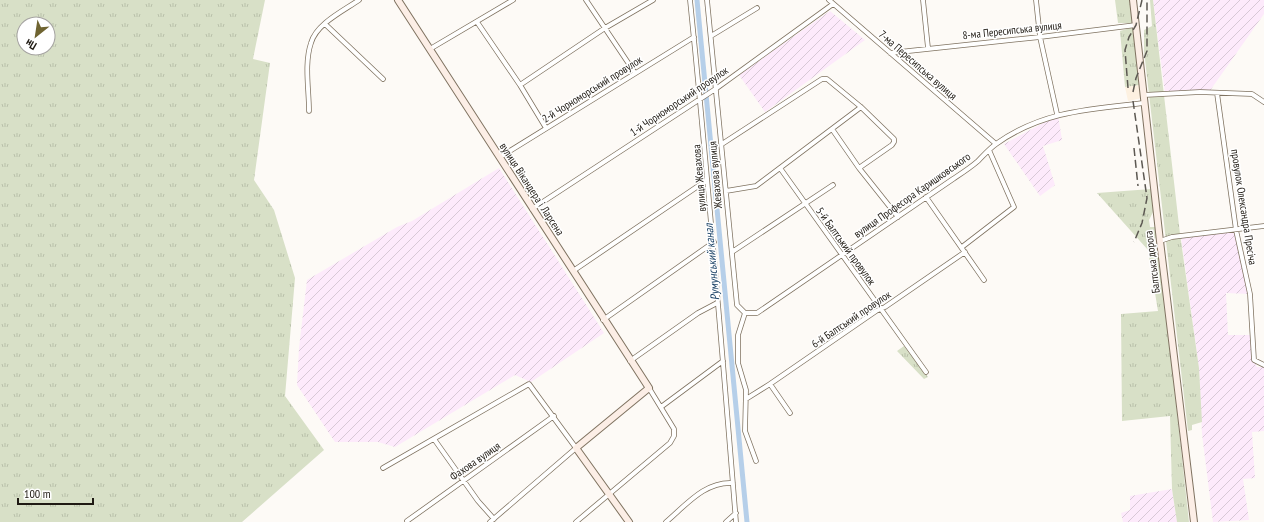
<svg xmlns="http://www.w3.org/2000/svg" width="1264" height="522" font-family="'PT Sans Narrow',sans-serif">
	<defs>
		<pattern id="industrial-furrows" width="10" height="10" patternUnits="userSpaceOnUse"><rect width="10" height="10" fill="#fdeafb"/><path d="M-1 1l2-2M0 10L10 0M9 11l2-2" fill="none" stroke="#d8c8d6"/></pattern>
		<pattern id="grass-tufts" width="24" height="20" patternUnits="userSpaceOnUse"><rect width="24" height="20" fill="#d8e0c7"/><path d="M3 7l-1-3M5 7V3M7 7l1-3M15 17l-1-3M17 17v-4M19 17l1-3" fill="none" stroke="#b9c0aa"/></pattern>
	</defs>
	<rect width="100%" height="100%" fill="#fdfaf6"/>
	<path fill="#fdf1e1" d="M 1139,85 L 1142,98 L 1128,101 L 1125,87 Z"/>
	<path fill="url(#industrial-furrows)" d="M 1153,0 L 1264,0 L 1264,14 L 1209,92 L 1165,93 Z
		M 830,11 L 865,40 L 765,112 L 739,75 Z
		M 1058,115 L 1062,140 L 1043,146 L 1055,185 L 1040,196 L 1004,144 Z
		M 499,168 L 604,333 L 531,382 L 515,375 L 395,447 L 378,442 L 335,442 L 297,385 L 299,348 L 307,280 L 397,227 L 412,221 Z
		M 1236,231 L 1249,294 L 1226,293 L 1228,335 L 1251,335 L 1253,360 L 1257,367 L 1264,367 L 1264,431 L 1252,432 L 1255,478 L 1243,479 L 1249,520 L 1213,522 L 1202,434 L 1199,368 L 1181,237 Z
		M 1172,489 L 1177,522 L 1123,522 L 1121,513 L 1130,510 L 1130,496 Z"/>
	<path fill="url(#grass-tufts)" fill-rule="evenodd" d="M 0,0 L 265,0 L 253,59 L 270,63 L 254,180 L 274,210 L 295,278 L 285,396 L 324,450 L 242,522 L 0,522 ZM 24,24 L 48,24 L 48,48 L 24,48 Z
		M 1115,0 L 1130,0 L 1133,23 L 1118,23 Z
		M 1150,0 L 1153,0 L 1180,234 L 1199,368 L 1202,422 L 1192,425 L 1192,430 L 1188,431 L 1144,51 L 1144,30 L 1152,26 Z
		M 1133,27 L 1139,85 L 1125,87 L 1120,31 Z
		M 1151,189 L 1154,210 L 1149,220 L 1150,227 L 1157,227 L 1158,238 L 1151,239 L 1152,249 L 1148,250 L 1097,193 Z
		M 1160,256 L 1189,522 L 1177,522 L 1172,489 L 1170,416 L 1122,421 L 1121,314 L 1158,311 L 1149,257 Z
		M 904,346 L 928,377 L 924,379 L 897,351 Z"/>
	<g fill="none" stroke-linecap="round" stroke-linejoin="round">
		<path stroke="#b6cfe9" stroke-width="5" d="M 697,0 L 747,522"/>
		<defs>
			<path id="street" d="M 586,0 L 635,73
				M 690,0 C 708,174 722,348 736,522
				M 707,0 L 737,305 L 745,313
				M 829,0 L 996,144
				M 923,0 L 928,48
				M 1036,0 L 1040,37 L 1057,114
				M 477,22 L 520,85 L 546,128
				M 325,24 L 383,79
				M 711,36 L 757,8
				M 430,49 L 513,0
				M 890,53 L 1040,37 L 1136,25
				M 520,85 L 605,28 L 653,0
				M 1217,93 L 1236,230 L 1250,294 L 1254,360 L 1264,365
				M 1144,95 L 1200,92 L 1252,94 L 1264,102
				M 309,111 C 309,89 304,64 311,43 C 316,24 343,11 359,0
				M 832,129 L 859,168 L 898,217
				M 722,144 L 822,79 L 827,79 L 861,107 L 894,139 L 894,142 L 892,145 L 859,168
				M 500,157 L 694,37
				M 780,168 L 926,372
				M 726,191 L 756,186 L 861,107
				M 926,197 L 984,280
				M 532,209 L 717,88 L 833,4
				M 1160,241 L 1172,237 L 1264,226
				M 962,247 L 1014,207 L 989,150
				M 732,252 L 833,185
				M 573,271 L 707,180
				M 745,313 L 757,313 L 953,179 C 962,173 970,168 978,161 C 984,155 989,149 996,144 C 1042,111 1090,109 1144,103
				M 745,313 L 738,335 L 738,363 L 746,390 L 745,431 L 756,461
				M 603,320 L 714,242
				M 630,361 L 698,313 L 717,303
				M 770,384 L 790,413
				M 746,399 L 770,384 L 876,311 L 885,307 L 965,252
				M 661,407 L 723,361
				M 434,439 L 478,501 L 494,519
				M 383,468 L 529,384 L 576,448 L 490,522
				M 407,521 L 554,416
				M 576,522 L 670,443 L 674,436 L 674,429 L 649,388
				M 666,522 C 686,505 705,481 733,483
				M 726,522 L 736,513"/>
			<path id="secondary" d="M 398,0 L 649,388 L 576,448 L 629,522
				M 1133,0 L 1160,241 L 1194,522"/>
		</defs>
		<use href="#street" stroke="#7f7260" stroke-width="5.5"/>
		<use href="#secondary" stroke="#7f7260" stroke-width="8"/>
		<use href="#street" stroke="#fff" stroke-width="4"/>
		<use href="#secondary" stroke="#fceee6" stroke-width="6"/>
		<path stroke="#5c5852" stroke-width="1.5" stroke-dasharray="8 4" stroke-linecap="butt" d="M 1128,88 L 1125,50 L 1129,37 L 1136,25 L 1142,0
			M 1133,92 L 1136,78 L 1147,51 L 1147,0
			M 1133,101 L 1147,198 L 1142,223 L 1134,242
			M 1134,148 L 1138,186"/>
	</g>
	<g text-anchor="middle" stroke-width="3" stroke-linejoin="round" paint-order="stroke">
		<g font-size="11" fill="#1f1a13" stroke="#fff">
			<text transform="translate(1012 30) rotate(-6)" y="4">8-ма Пересипська вулиця</text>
			<text transform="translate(918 65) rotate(41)" y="4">7-ма Пересипська вулиця</text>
			<text transform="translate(592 89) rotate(-32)" y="4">2-й Чорноморський провулок</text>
			<text transform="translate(679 101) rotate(-34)" y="4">1-й Чорноморський провулок</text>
			<text transform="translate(715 175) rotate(-95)" y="4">Жевахова вулиця</text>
			<text transform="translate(699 178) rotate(-95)" y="4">вулиця Жевахова</text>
			<text transform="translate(532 189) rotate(57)" y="4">вулиця Вікандера і Ларсена</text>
			<text transform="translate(912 195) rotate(-35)" y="4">вулиця Професора Каришковського</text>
			<text transform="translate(1244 207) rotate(81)" y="4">провулок Олександра Пресіча</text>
			<text transform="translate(846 246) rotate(54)" y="4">5-й Балтський провулок</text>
			<text transform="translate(1152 262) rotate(-97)" y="4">Балтська дорога</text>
			<text transform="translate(851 319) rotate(-34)" y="4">6-й Балтський провулок</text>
			<text transform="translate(475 461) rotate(-35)" y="4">Фахова вулиця</text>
		</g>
		<g font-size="12" font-style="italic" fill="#1b4266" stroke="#fff">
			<text transform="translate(712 262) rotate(-95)" y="4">Румунський канал</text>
		</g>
	</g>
	<g transform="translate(36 36) rotate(210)"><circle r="19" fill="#ffffff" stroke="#a5a3a1"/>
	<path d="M0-3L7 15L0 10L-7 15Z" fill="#6f6431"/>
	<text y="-6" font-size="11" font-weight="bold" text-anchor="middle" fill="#1f1a13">Пн</text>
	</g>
	<path d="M18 498v6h75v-6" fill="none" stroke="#1f1a13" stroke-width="2"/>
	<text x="24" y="498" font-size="12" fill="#1f1a13" stroke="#ffffff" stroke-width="3" paint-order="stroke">100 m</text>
</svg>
